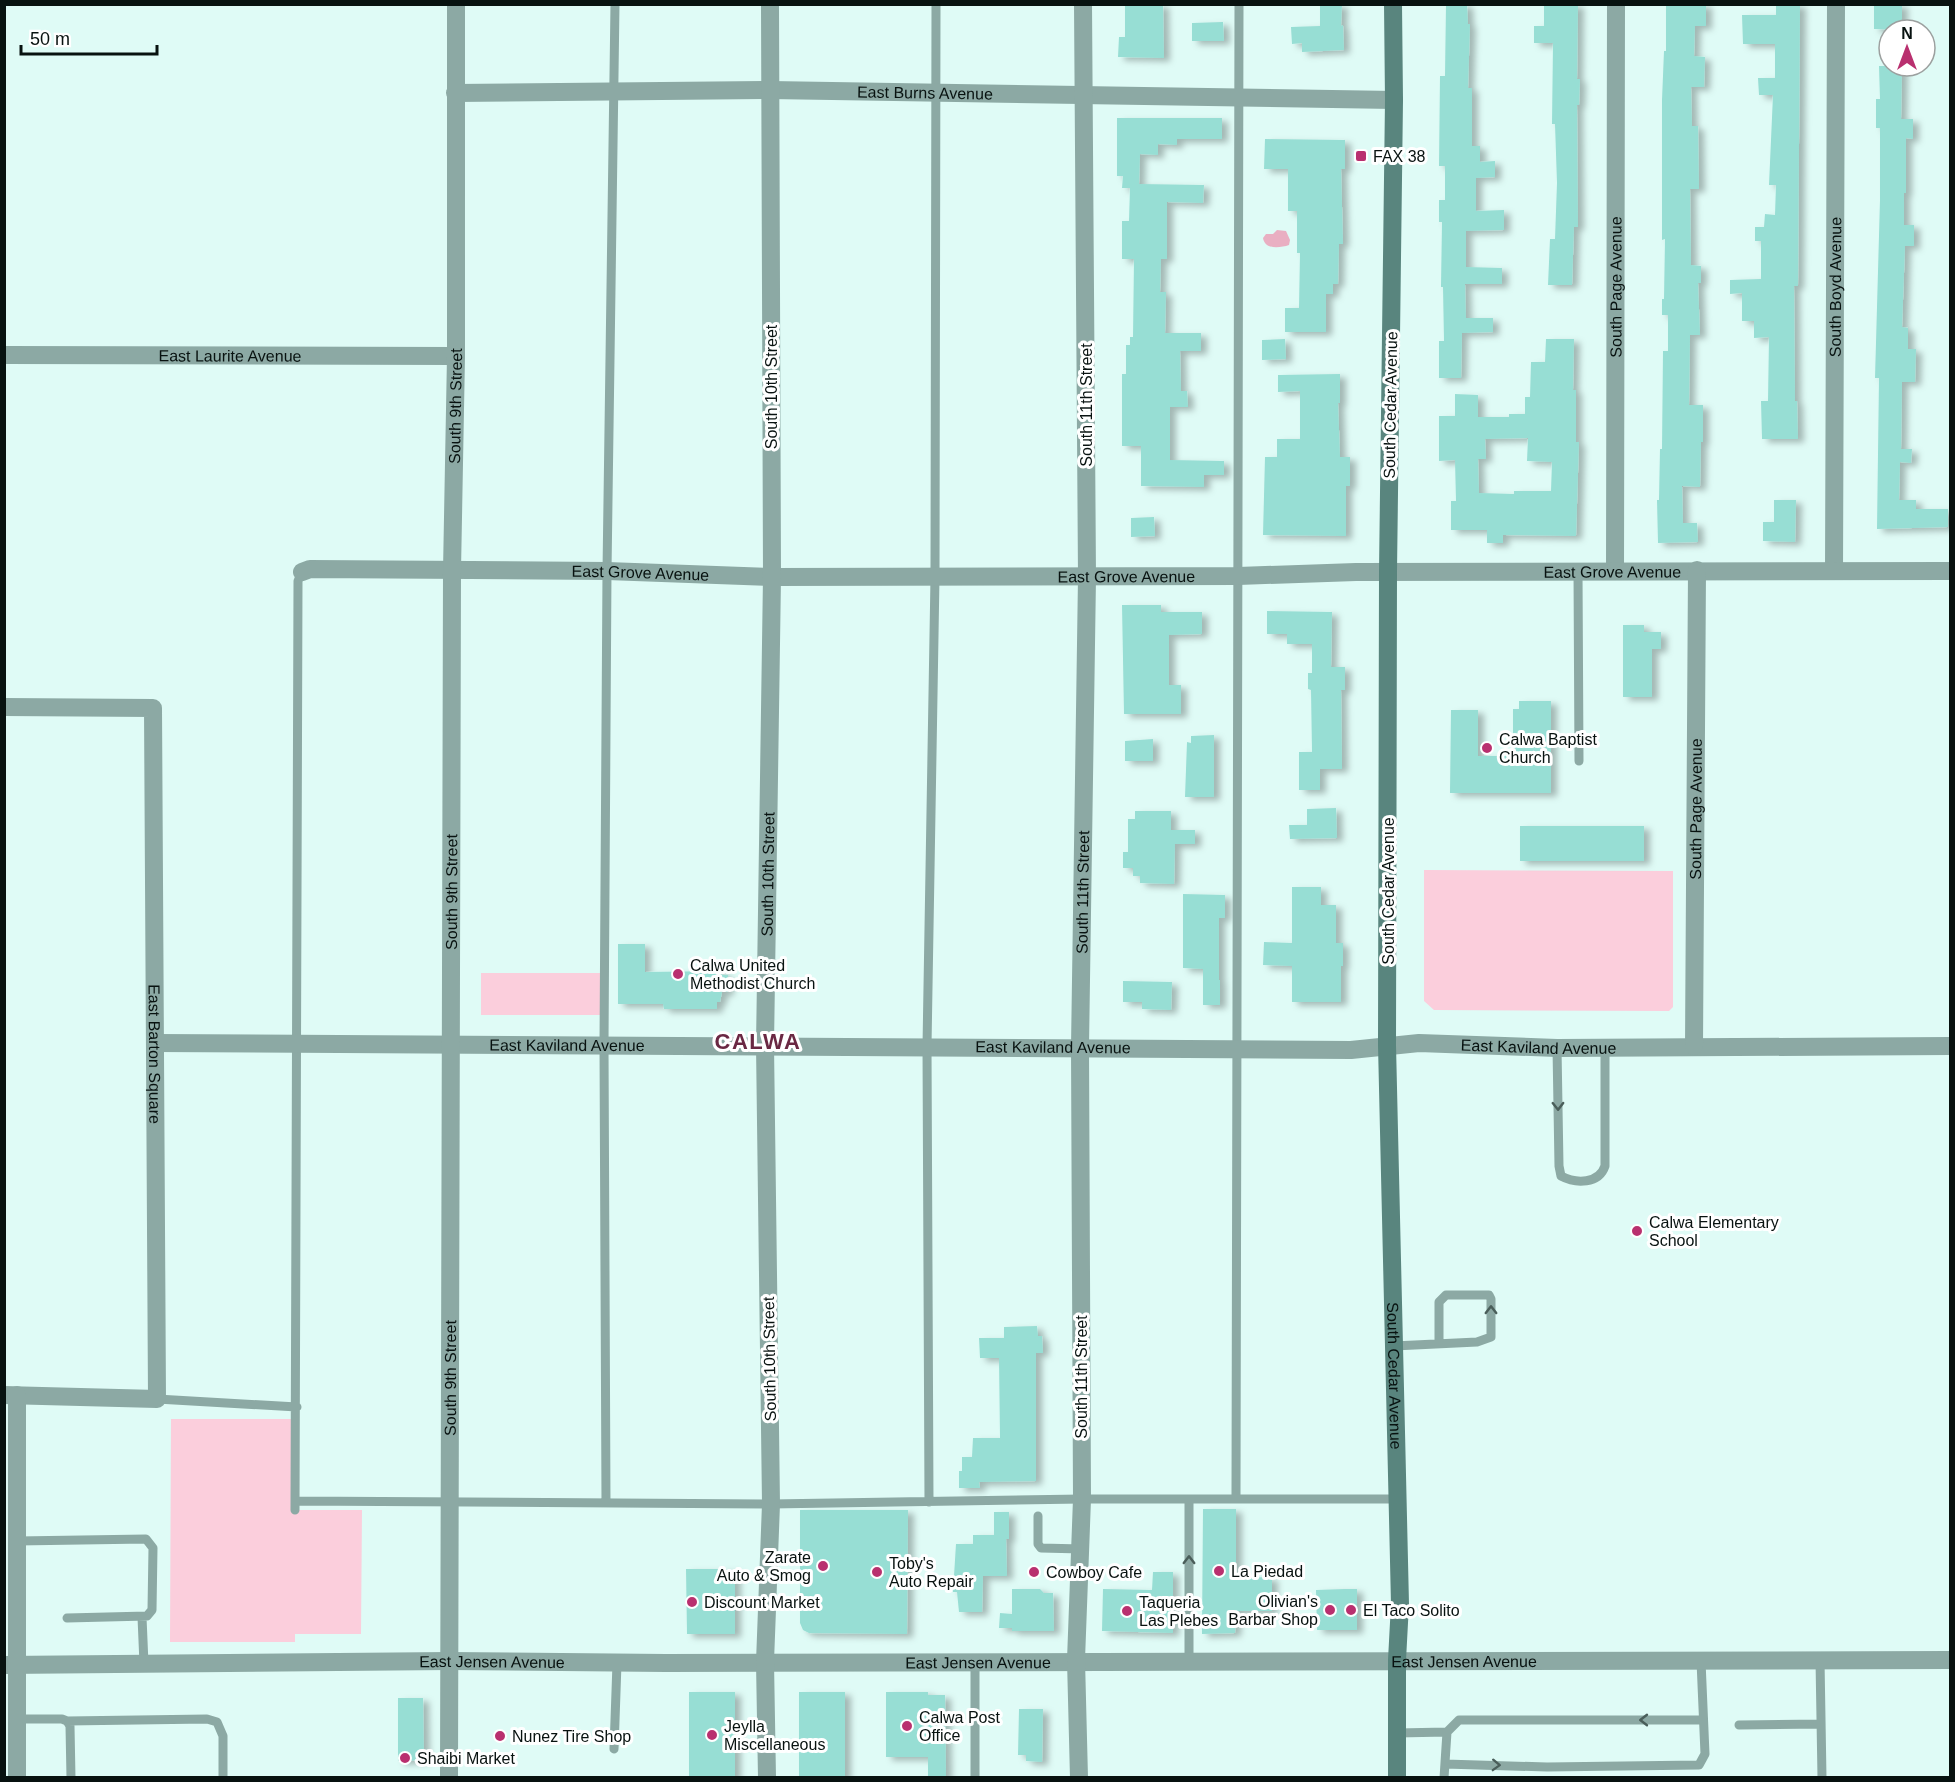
<svg xmlns="http://www.w3.org/2000/svg" width="1955" height="1782" font-family="Arial,sans-serif">
	<defs>
		<filter id="shadow"><feDropShadow dx="6" dy="3.5" stdDeviation="3" flood-color="#0004"/></filter>
	</defs>
	<rect width="100%" height="100%" fill="#dffbf6"/>
	<path fill="#fbcedc" d="M 1424,870 L 1673,871 L 1673,1007 L 1669,1011 L 1434,1010 L 1424,1001 Z
		M 481,973 L 602,973 L 601,1015 L 481,1015 Z
		M 171,1419 L 296,1419 L 295,1510 L 362,1510 L 361,1634 L 295,1634 L 295,1642 L 170,1642 Z"/>
	<path fill="#e9afc2" d="M 1277,230 L 1286,231 L 1290,240 L 1289,245 C 1280,248 1265,250 1263,238 L 1266,234 L 1273,234 Z"/>
	<path fill="#97ded4" fill-rule="evenodd" filter="url(#shadow)" d="M 1125,4 L 1163,4 L 1164,58 L 1118,57 L 1119,37 L 1125,37 Z
		M 1320,4 L 1342,4 L 1341,26 L 1343,25 L 1344,50 L 1302,52 L 1302,43 L 1292,44 L 1291,27 L 1320,26 Z
		M 1446,4 L 1467,4 L 1468,24 L 1470,24 L 1468,88 L 1472,88 L 1472,146 L 1480,146 L 1480,162 L 1495,161 L 1495,177 L 1476,178 L 1476,211 L 1504,210 L 1504,230 L 1466,231 L 1466,267 L 1502,268 L 1502,284 L 1465,284 L 1466,318 L 1493,318 L 1493,332 L 1462,333 L 1461,378 L 1439,378 L 1439,341 L 1444,341 L 1443,287 L 1441,287 L 1442,222 L 1439,222 L 1439,200 L 1445,200 L 1445,166 L 1439,166 L 1440,76 L 1445,76 Z
		M 1544,4 L 1578,4 L 1577,79 L 1580,79 L 1579,105 L 1577,105 L 1578,227 L 1574,227 L 1572,285 L 1548,285 L 1550,239 L 1555,239 L 1557,183 L 1555,124 L 1552,124 L 1553,43 L 1534,43 L 1534,26 L 1544,26 Z
		M 1666,4 L 1706,4 L 1706,26 L 1695,26 L 1694,56 L 1705,57 L 1704,87 L 1691,87 L 1692,126 L 1698,126 L 1699,189 L 1690,189 L 1691,265 L 1701,266 L 1701,283 L 1698,283 L 1700,335 L 1690,335 L 1689,405 L 1703,405 L 1703,442 L 1701,442 L 1700,487 L 1682,486 L 1683,523 L 1697,523 L 1698,542 L 1658,543 L 1657,500 L 1659,500 L 1660,449 L 1662,449 L 1663,351 L 1668,351 L 1668,315 L 1662,315 L 1662,299 L 1664,299 L 1665,239 L 1662,240 L 1662,100 L 1664,51 L 1666,51 Z
		M 1776,4 L 1800,4 L 1798,286 L 1794,286 L 1795,401 L 1797,401 L 1798,439 L 1762,439 L 1761,401 L 1768,401 L 1769,337 L 1754,338 L 1754,321 L 1742,321 L 1742,293 L 1730,294 L 1730,280 L 1761,279 L 1761,241 L 1755,241 L 1755,227 L 1764,227 L 1765,214 L 1775,215 L 1776,185 L 1769,185 L 1773,95 L 1759,95 L 1758,78 L 1775,78 L 1775,44 L 1743,44 L 1742,15 L 1776,15 Z
		M 1874,4 L 1902,4 L 1902,30 L 1874,29 Z
		M 1223,22 L 1224,41 L 1192,41 L 1192,23 Z
		M 1879,66 L 1902,66 L 1901,119 L 1913,119 L 1913,139 L 1906,138 L 1906,193 L 1904,193 L 1904,225 L 1914,225 L 1914,246 L 1905,246 L 1902,327 L 1908,328 L 1908,349 L 1916,349 L 1915,382 L 1902,382 L 1901,449 L 1912,449 L 1911,463 L 1900,462 L 1899,500 L 1916,500 L 1916,509 L 1948,509 L 1948,527 L 1877,529 L 1879,378 L 1875,378 L 1880,200 L 1880,128 L 1876,128 L 1876,99 L 1880,99 Z
		M 1117,118 L 1222,118 L 1222,139 L 1177,139 L 1177,145 L 1158,144 L 1158,155 L 1140,154 L 1139,184 L 1204,185 L 1203,203 L 1167,202 L 1167,259 L 1161,259 L 1160,292 L 1166,292 L 1165,333 L 1201,333 L 1201,351 L 1180,351 L 1181,391 L 1187,391 L 1188,407 L 1170,407 L 1170,460 L 1224,461 L 1224,475 L 1204,475 L 1204,487 L 1141,486 L 1141,446 L 1122,446 L 1122,374 L 1126,374 L 1126,345 L 1130,345 L 1130,337 L 1133,337 L 1134,259 L 1122,259 L 1122,221 L 1129,221 L 1130,188 L 1122,188 L 1123,176 L 1117,176 Z
		M 1265,139 L 1345,140 L 1345,169 L 1341,169 L 1343,244 L 1339,244 L 1338,284 L 1333,284 L 1333,294 L 1326,294 L 1326,332 L 1285,332 L 1285,308 L 1299,308 L 1300,253 L 1297,253 L 1297,211 L 1288,211 L 1288,169 L 1264,169 Z
		M 1285,339 L 1286,359 L 1262,360 L 1262,340 Z
		M 1546,339 L 1574,339 L 1573,390 L 1576,390 L 1576,442 L 1579,442 L 1576,536 L 1503,535 L 1503,543 L 1487,543 L 1487,530 L 1451,530 L 1451,501 L 1456,501 L 1455,460 L 1439,461 L 1439,416 L 1455,416 L 1455,394 L 1478,395 L 1478,417 L 1509,417 L 1509,414 L 1525,414 L 1525,397 L 1530,397 L 1531,362 L 1545,362 ZM 1528,438 L 1527,461 L 1552,462 L 1551,491 L 1514,491 L 1514,494 L 1479,493 L 1478,459 L 1486,459 L 1485,439 Z
		M 1340,374 L 1340,403 L 1338,403 L 1340,457 L 1350,457 L 1350,486 L 1346,486 L 1346,536 L 1263,535 L 1265,457 L 1277,457 L 1277,439 L 1300,439 L 1300,391 L 1278,392 L 1278,375 Z
		M 1774,500 L 1796,500 L 1795,542 L 1763,541 L 1763,522 L 1774,522 Z
		M 1154,517 L 1155,536 L 1131,537 L 1131,518 Z
		M 1122,605 L 1161,605 L 1161,612 L 1202,612 L 1202,634 L 1169,635 L 1169,685 L 1181,685 L 1181,714 L 1124,714 Z
		M 1267,611 L 1332,612 L 1331,667 L 1345,667 L 1345,690 L 1341,690 L 1342,769 L 1320,769 L 1320,790 L 1299,790 L 1299,752 L 1312,752 L 1311,690 L 1308,689 L 1308,673 L 1312,673 L 1312,644 L 1287,644 L 1287,634 L 1267,634 Z
		M 1623,625 L 1644,625 L 1644,632 L 1661,632 L 1661,649 L 1652,649 L 1652,697 L 1623,697 Z
		M 1519,701 L 1551,701 L 1551,793 L 1450,793 L 1451,710 L 1478,710 L 1478,756 L 1513,756 L 1513,709 L 1519,709 Z
		M 1214,735 L 1214,797 L 1185,797 L 1187,742 L 1191,743 L 1191,736 Z
		M 1153,739 L 1153,761 L 1125,761 L 1125,741 Z
		M 1336,808 L 1337,838 L 1290,839 L 1289,825 L 1307,825 L 1307,809 Z
		M 1135,811 L 1171,811 L 1171,830 L 1195,830 L 1195,844 L 1175,844 L 1174,884 L 1140,883 L 1140,876 L 1133,876 L 1133,868 L 1123,868 L 1123,852 L 1128,852 L 1128,819 L 1135,819 Z
		M 1520,826 L 1644,826 L 1644,861 L 1520,861 Z
		M 1292,887 L 1321,887 L 1321,905 L 1336,905 L 1336,943 L 1343,943 L 1343,966 L 1341,966 L 1341,1002 L 1292,1002 L 1292,966 L 1263,965 L 1264,942 L 1292,943 Z
		M 1183,894 L 1225,895 L 1225,918 L 1219,918 L 1219,980 L 1220,980 L 1220,1005 L 1203,1005 L 1203,969 L 1183,968 Z
		M 618,944 L 645,944 L 645,972 L 722,971 L 722,975 L 728,975 L 728,992 L 722,992 L 720,1002 L 717,1002 L 717,1009 L 664,1009 L 663,1004 L 618,1004 Z
		M 1123,981 L 1172,982 L 1171,1010 L 1142,1009 L 1142,1002 L 1123,1002 Z
		M 1037,1326 L 1038,1336 L 1042,1336 L 1043,1353 L 1036,1353 L 1036,1481 L 979,1482 L 980,1488 L 959,1488 L 959,1471 L 962,1471 L 962,1457 L 972,1457 L 973,1438 L 1000,1438 L 999,1358 L 980,1358 L 979,1338 L 1004,1338 L 1004,1327 Z
		M 1203,1509 L 1236,1509 L 1236,1578 L 1272,1577 L 1272,1611 L 1236,1611 L 1235,1633 L 1202,1634 Z
		M 800,1510 L 908,1510 L 907,1634 L 809,1633 L 803,1630 L 800,1623 Z
		M 994,1512 L 1009,1512 L 1009,1539 L 1006,1539 L 1007,1576 L 983,1576 L 982,1612 L 959,1612 L 957,1592 L 953,1592 L 956,1544 L 973,1544 L 973,1535 L 994,1535 Z
		M 686,1569 L 735,1569 L 735,1634 L 687,1634 Z
		M 1153,1572 L 1173,1572 L 1173,1633 L 1102,1631 L 1103,1589 L 1152,1590 Z
		M 1012,1589 L 1040,1589 L 1044,1593 L 1053,1593 L 1054,1631 L 1012,1631 L 1012,1628 L 999,1628 L 1000,1613 L 1012,1614 Z
		M 1345,1589 L 1357,1589 L 1357,1630 L 1317,1630 L 1316,1590 Z
		M 689,1692 L 735,1692 L 735,1778 L 689,1778 Z
		M 799,1692 L 845,1692 L 845,1778 L 799,1778 Z
		M 886,1692 L 928,1692 L 928,1695 L 945,1695 L 946,1778 L 928,1778 L 928,1757 L 886,1757 Z
		M 398,1698 L 423,1698 L 424,1760 L 398,1761 Z
		M 1019,1709 L 1043,1709 L 1042,1762 L 1026,1761 L 1026,1755 L 1018,1755 Z"/>
	<g fill="none" stroke-linecap="round" stroke-linejoin="round">
		<path stroke="#8ca9a4" stroke-width="9" d="M 1578,571 L 1579,761
			M 1557,1048 L 1559,1166 L 1561,1176 C 1576,1184 1599,1184 1605,1166 L 1605,1047
			M 1394,1346 L 1477,1342 L 1491,1337 L 1491,1299 L 1489,1295 L 1446,1295 L 1439,1302 L 1439,1344
			M 157,1399 L 297,1407
			M 1189,1499 L 1189,1661
			M 1236,1499 L 1239,4
			M 295,1501 L 771,1504 L 1082,1499 L 1397,1499
			M 929,1502 L 927,1046 L 935,577 L 936,4
			M 606,1503 L 604,1044 L 607,571 L 615,4
			M 295,1510 L 298,581 L 302,572
			M 1038,1516 L 1038,1544 L 1041,1548 L 1082,1549
			M 17,1541 L 146,1539 L 153,1548 L 152,1610 L 147,1616 L 67,1618
			M 142,1617 L 144,1664
			M 1820,1660 L 1822,1778
			M 17,1719 L 62,1719 L 67,1721 L 70,1726 L 71,1778
			M 67,1721 L 207,1719 L 217,1722 L 223,1736 L 223,1778
			M 1739,1725 L 1821,1724
			M 1397,1733 L 1447,1732
			M 614,1749 L 617,1663
			M 1445,1764 L 1547,1767 L 1699,1765 L 1705,1754 L 1701,1661
			M 975,1778 L 975,1661
			M 1444,1778 L 1447,1732 L 1459,1720 L 1703,1720"/>
		<g stroke="#8ca9a4" stroke-width="18">
			<path id="s1" d="M 455,93 L 770,90 L 1394,100"/>
			<path id="s2" d="M 4,355 L 456,356"/>
			<path id="s3" d="M 1615,571 L 1616,4"/>
			<path id="s4" d="M 1834,571 L 1836,4"/>
			<path id="s5" d="M 302,572 L 310,569 L 607,571 L 772,577 L 1238,576 L 1356,572 L 1950,571"/>
			<path id="s6" d="M 4,707 L 153,708 L 157,1399 L 4,1395"/>
			<path id="s7" d="M 155,1043 C 553,1046 952,1044 1351,1050 L 1419,1043 L 1557,1048 L 1950,1046"/>
			<path id="s8" d="M 1694,1046 L 1697,570"/>
			<path id="s9" d="M 4,1665 L 449,1661 L 666,1663 L 1950,1660"/>
			<path d="M 17,1778 L 17,1395"/>
			<path id="s10" d="M 449,1778 L 452,571 L 456,356 L 456,4"/>
			<path id="s11" d="M 767,1778 L 765,1662 L 771,1504 L 765,1045 L 772,577 L 770,4"/>
			<path id="s12" d="M 1079,1778 L 1076,1660 L 1082,1499 L 1080,1047 L 1087,577 L 1083,4"/>
		</g>
		<path stroke="#59857e" stroke-width="18" id="s13" d="M 1393,4 L 1394,100 L 1388,572 L 1387,1045 L 1400,1604 L 1397,1660 L 1397,1778"/>
	</g>
	<defs><path id="oneway-chevron" d="M-2-3.5L2.5 0L-2 3.5" fill="none" stroke-width="1.6" stroke-linecap="round" stroke-linejoin="round" transform="scale(1.5)"/></defs>
	<g stroke="#4a5e5a">
		<use href="#oneway-chevron" transform="translate(1558 1106) rotate(89)"/>
		<use href="#oneway-chevron" transform="translate(1491 1310) rotate(-90)"/>
		<use href="#oneway-chevron" transform="translate(1189 1560) rotate(-90)"/>
		<use href="#oneway-chevron" transform="translate(1644 1720) rotate(180)"/>
		<use href="#oneway-chevron" transform="translate(1496 1765) rotate(2)"/>
	</g>
	<g fill="#b9306f" stroke="#fff" stroke-width="2">
		<rect x="1355" y="150" width="12" height="12" rx="3"/>
		<circle cx="1487" cy="748" r="6"/>
		<circle cx="678" cy="974" r="6"/>
		<circle cx="1637" cy="1231" r="6"/>
		<circle cx="823" cy="1566" r="6"/>
		<circle cx="1219" cy="1571" r="6"/>
		<circle cx="877" cy="1572" r="6"/>
		<circle cx="1034" cy="1572" r="6"/>
		<circle cx="692" cy="1602" r="6"/>
		<circle cx="1330" cy="1610" r="6"/>
		<circle cx="1351" cy="1610" r="6"/>
		<circle cx="1127" cy="1611" r="6"/>
		<circle cx="907" cy="1726" r="6"/>
		<circle cx="712" cy="1735" r="6"/>
		<circle cx="500" cy="1736" r="6"/>
		<circle cx="405" cy="1758" r="6"/>
	</g>
	<g text-anchor="middle" stroke-width="6" stroke-linejoin="round" paint-order="stroke">
		<g font-size="16" fill="#081210" stroke="#fff">
			<text dy="6" stroke="none"><textPath href="#s1" startOffset="470">East Burns Avenue</textPath></text>
			<text dy="6" stroke="none"><textPath href="#s3" startOffset="284">South Page Avenue</textPath></text>
			<text dy="6" stroke="none"><textPath href="#s4" startOffset="284">South Boyd Avenue</textPath></text>
			<text dy="6" stroke="none"><textPath href="#s2" startOffset="226">East Laurite Avenue</textPath></text>
			<text transform="translate(771 387) rotate(-90)" y="6">South 10th Street</text>
			<text dy="6" stroke="none"><textPath href="#s10" startOffset="1372">South 9th Street</textPath></text>
			<text transform="translate(1086 405) rotate(-90)" y="6">South 11th Street</text>
			<text transform="translate(1390 405) rotate(-89)" y="6">South Cedar Avenue</text>
			<text dy="6" stroke="none"><textPath href="#s5" startOffset="1311">East Grove Avenue</textPath></text>
			<text dy="6" stroke="none"><textPath href="#s5" startOffset="339">East Grove Avenue</textPath></text>
			<text dy="6" stroke="none"><textPath href="#s5" startOffset="825">East Grove Avenue</textPath></text>
			<text dy="6" stroke="none"><textPath href="#s8" startOffset="237">South Page Avenue</textPath></text>
			<text dy="6" stroke="none"><textPath href="#s11" startOffset="904">South 10th Street</textPath></text>
			<text dy="6" stroke="none"><textPath href="#s10" startOffset="886">South 9th Street</textPath></text>
			<text dy="6" stroke="none"><textPath href="#s12" startOffset="886">South 11th Street</textPath></text>
			<text transform="translate(1388 891) rotate(-90)" y="6">South Cedar Avenue</text>
			<text dy="6" stroke="none"><textPath href="#s7" startOffset="412">East Kaviland Avenue</textPath></text>
			<text dy="6" stroke="none"><textPath href="#s7" startOffset="1384">East Kaviland Avenue</textPath></text>
			<text dy="6" stroke="none"><textPath href="#s7" startOffset="898">East Kaviland Avenue</textPath></text>
			<text dy="6" stroke="none"><textPath href="#s6" startOffset="495">East Barton Square</textPath></text>
			<text transform="translate(769 1359) rotate(-91)" y="6">South 10th Street</text>
			<text dy="6" stroke="none"><textPath href="#s10" startOffset="400">South 9th Street</textPath></text>
			<text transform="translate(1081 1377) rotate(-90)" y="6">South 11th Street</text>
			<text dy="6" stroke="none"><textPath href="#s13" startOffset="1372">South Cedar Avenue</textPath></text>
			<text dy="6" stroke="none"><textPath href="#s9" startOffset="1460">East Jensen Avenue</textPath></text>
			<text dy="6" stroke="none"><textPath href="#s9" startOffset="974">East Jensen Avenue</textPath></text>
			<text dy="6" stroke="none"><textPath href="#s9" startOffset="488">East Jensen Avenue</textPath></text>
		</g>
		<g font-size="16" fill="#081210" stroke="#fff" text-anchor="start">
			<text x="1373" y="162">FAX 38</text>
			<text x="1499" y="745">Calwa Baptist<tspan x="1499" dy="18">Church</tspan></text>
			<text x="690" y="971">Calwa United<tspan x="690" dy="18">Methodist Church</tspan></text>
			<text x="1649" y="1228">Calwa Elementary<tspan x="1649" dy="18">School</tspan></text>
			<text x="811" y="1563" text-anchor="end">Zarate<tspan x="811" dy="18">Auto &amp; Smog</tspan></text>
			<text x="889" y="1569">Toby's<tspan x="889" dy="18">Auto Repair</tspan></text>
			<text x="1231" y="1577">La Piedad</text>
			<text x="1046" y="1578">Cowboy Cafe</text>
			<text x="1318" y="1607" text-anchor="end">Olivian's<tspan x="1318" dy="18">Barbar Shop</tspan></text>
			<text x="704" y="1608">Discount Market</text>
			<text x="1139" y="1608">Taqueria<tspan x="1139" dy="18">Las Plebes</tspan></text>
			<text x="1363" y="1616">El Taco Solito</text>
			<text x="919" y="1723">Calwa Post<tspan x="919" dy="18">Office</tspan></text>
			<text x="724" y="1732">Jeylla<tspan x="724" dy="18">Miscellaneous</tspan></text>
			<text x="512" y="1742">Nunez Tire Shop</text>
			<text x="417" y="1764">Shaibi Market</text>
		</g>
		<g font-size="22" font-weight="bold" letter-spacing="1.5" fill="#6a2843" stroke="#fff">
			<text x="758" y="1049">CALWA</text>
		</g>
	</g>
	<rect width="1955" height="1782" fill="none" stroke="#081210" stroke-width="12"/>
	<g transform="translate(1907 48)"><circle r="28" fill="#ffffff" stroke="#9ca09f" stroke-width="1.5"/>
	<path d="M0-4.5L10 22L0 15L-10 22Z" fill="#b9306f"/>
	<text y="-9" font-size="16" font-weight="bold" text-anchor="middle" fill="#081210">N</text>
	</g>
	<path d="M21 45v9h136v-9" fill="none" stroke="#081210" stroke-width="3"/>
	<text x="30" y="45" font-size="18" fill="#081210" stroke="#ffffff" stroke-width="4.5" paint-order="stroke">50 m</text>
</svg>
